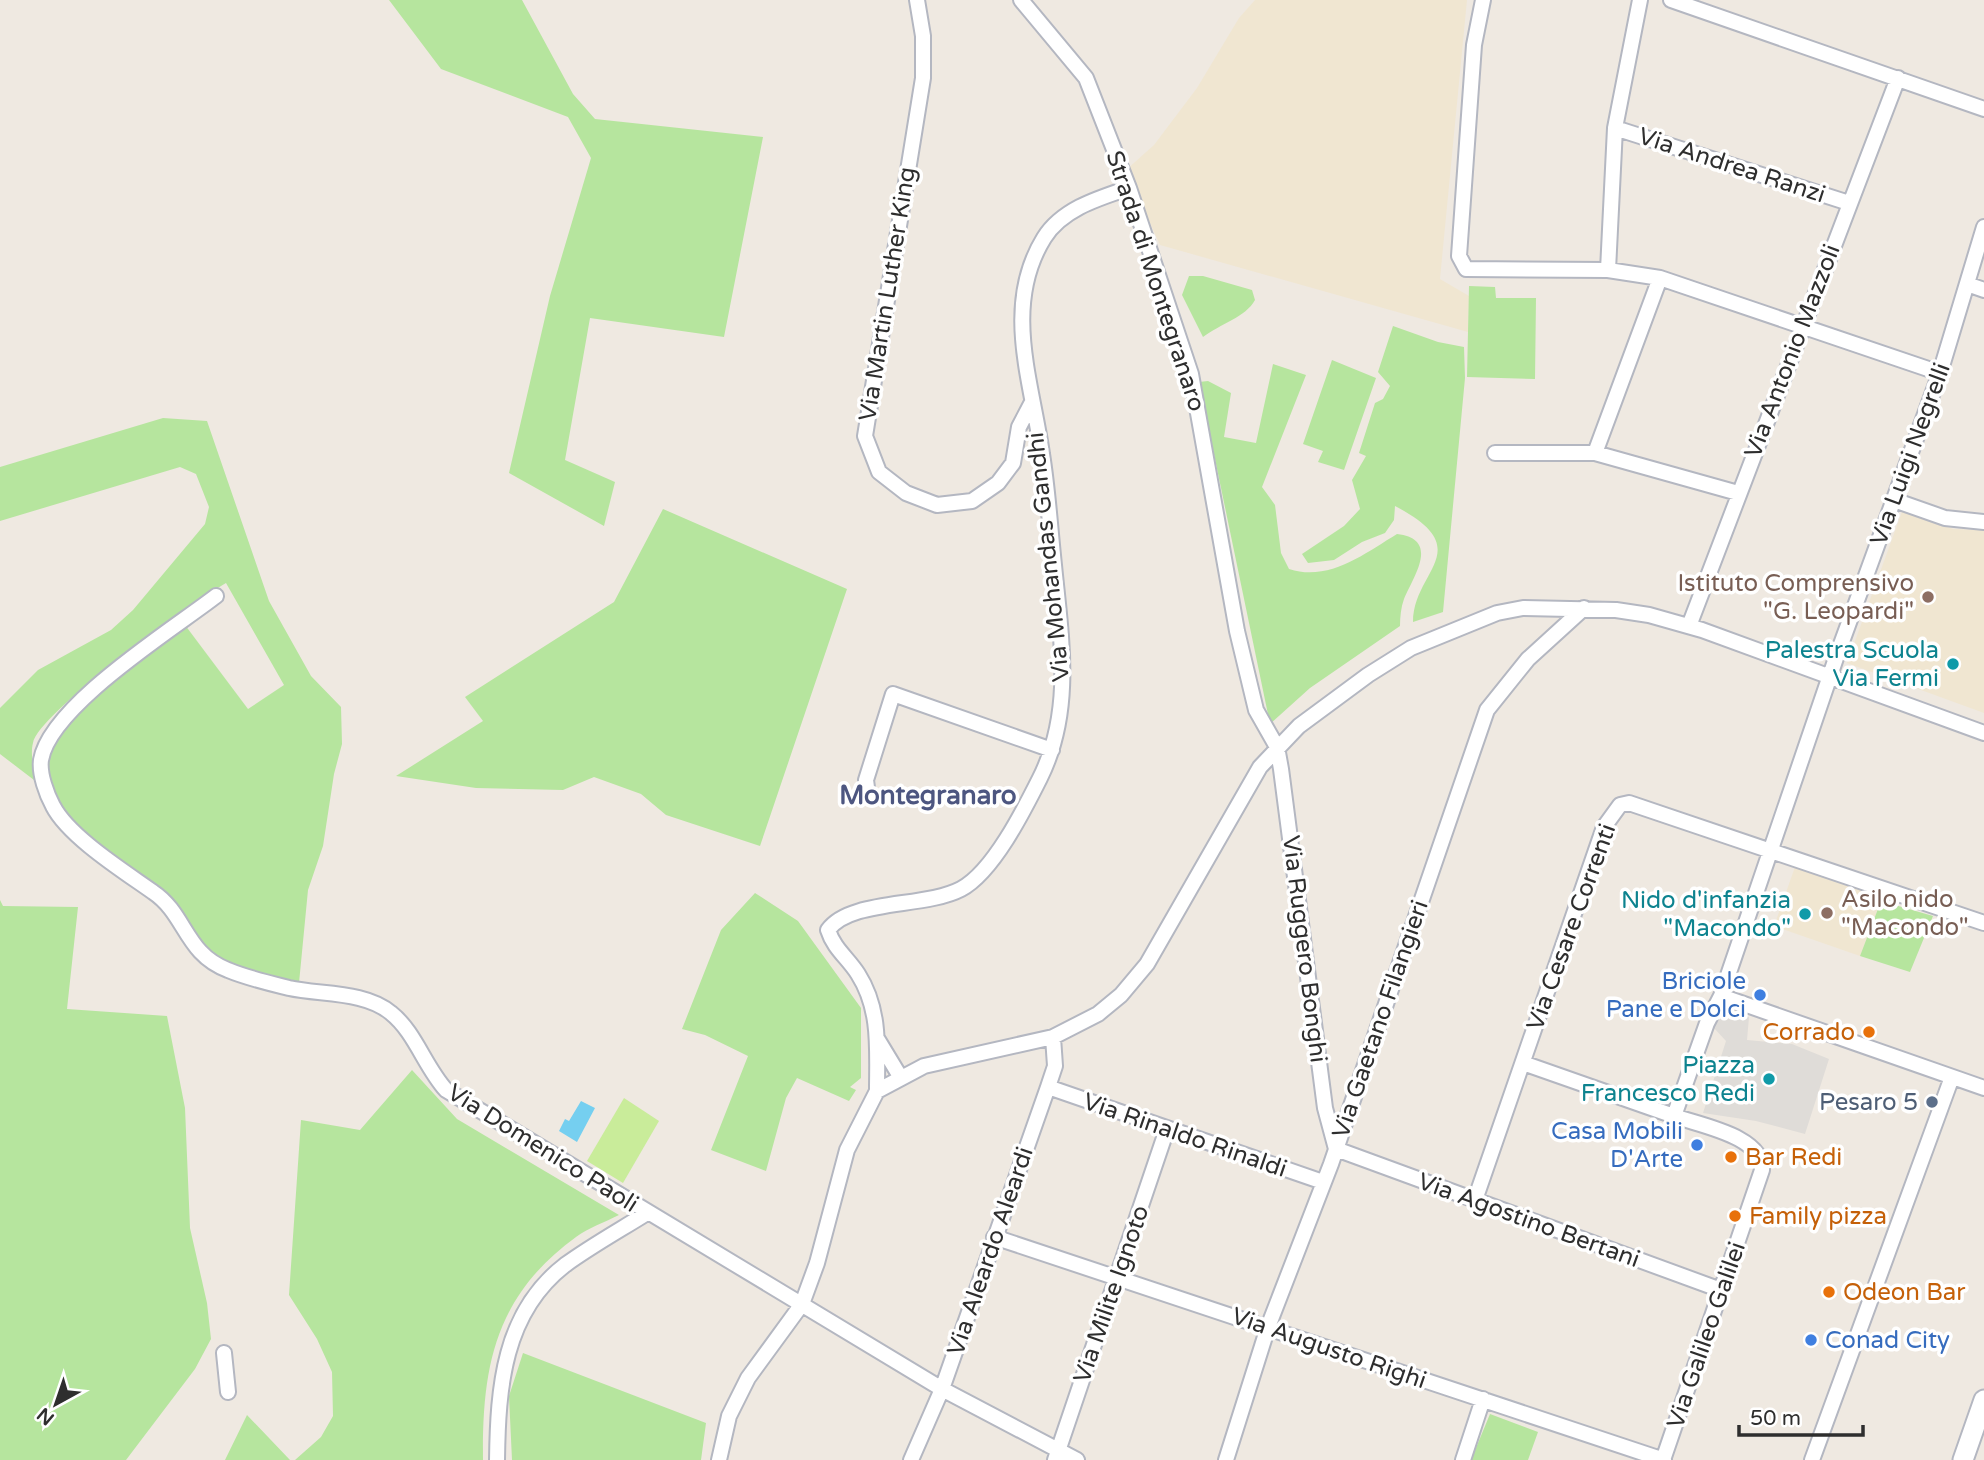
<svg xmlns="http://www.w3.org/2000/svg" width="1984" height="1460" font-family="'Varela Round',sans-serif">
	<rect width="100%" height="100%" fill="#efe9e1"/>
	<path fill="#f0e6d1" d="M 1255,0 L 1467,0 L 1440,279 L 1469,296 L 1468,332 L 1160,245 L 1126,170 L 1154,145 L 1197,88 L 1239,18 Z
		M 1903,509 L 1953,529 L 1984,530 L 1984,713 L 1847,663 Z
		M 1795,867 L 1883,895 L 1860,956 L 1774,926 Z"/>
	<path fill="#b6e59e" d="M 389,0 L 522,0 L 573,94 L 595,119 L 763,137 L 724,337 L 590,318 L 565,460 L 615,482 L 604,526 L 509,473 L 550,296 L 591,158 L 568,117 L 441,69 Z
		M 1189,276 L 1203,276 L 1252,290 L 1255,300 C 1246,317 1220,324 1203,337 L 1182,295 Z
		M 1469,286 L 1495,287 L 1496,298 L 1536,298 L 1535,379 L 1467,377 Z
		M 1393,326 L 1438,342 L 1464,347 L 1465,378 L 1443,612 L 1413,622 C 1413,570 1479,550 1395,506 L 1394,520 L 1385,533 L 1362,542 L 1334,560 L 1308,563 L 1302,554 L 1344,526 L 1360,509 L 1352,480 L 1366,456 L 1359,453 L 1375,403 L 1383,399 L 1390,386 L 1378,372 Z
		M 1332,360 L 1376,378 L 1344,470 L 1318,462 L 1323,451 L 1303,444 Z
		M 1273,364 L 1306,375 L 1262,487 L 1275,505 L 1281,553 L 1289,569 C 1329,582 1364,554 1397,534 C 1441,539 1413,577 1404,599 C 1401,607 1400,617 1400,626 L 1310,688 L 1270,724 L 1199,382 L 1208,381 L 1231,393 L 1224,437 L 1256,443 Z
		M 163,418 L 207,421 L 269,601 L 311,676 L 341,707 L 342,744 L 334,774 L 323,846 L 308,890 L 299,983 L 225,963 L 201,948 L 177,907 L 161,889 L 116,861 L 68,818 L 47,783 L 46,755 L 67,718 L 185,625 L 248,709 L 284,685 L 226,583 C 194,602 38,713 33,743 C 30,754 34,769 34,780 L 0,754 L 0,708 L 38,670 L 111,630 L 133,610 L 205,524 L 209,507 L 196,474 L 180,467 L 0,521 L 0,467 Z
		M 663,509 L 847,589 L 760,846 L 666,815 L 641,794 L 594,777 L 563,790 L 476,788 L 396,776 L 483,721 L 465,697 L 614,602 Z
		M 755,893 L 798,921 L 861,1008 L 861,1078 L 850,1087 L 856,1090 L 849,1101 L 797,1078 L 786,1098 L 766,1171 L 711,1150 L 748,1056 L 705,1035 L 682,1029 L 721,930 Z
		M 0,900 L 3,906 L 78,907 L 67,1009 L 167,1016 L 185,1108 L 190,1228 L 207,1303 L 211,1339 L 195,1369 L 126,1460 L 0,1460 Z
		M 1881,901 L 1933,916 L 1910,972 L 1860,956 Z
		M 412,1070 L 457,1119 L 619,1215 C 605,1222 588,1228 576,1237 C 495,1296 482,1366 483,1460 L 295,1460 L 321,1437 L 333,1416 L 332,1372 L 317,1339 L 289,1295 L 301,1120 L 360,1130 Z
		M 523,1353 L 706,1423 L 701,1460 L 512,1460 L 509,1396 Z
		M 1490,1414 L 1538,1432 L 1528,1460 L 1471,1460 Z
		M 247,1415 L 290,1460 L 225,1460 Z"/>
	<path fill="#c9ec9a" d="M 624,1098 L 659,1121 L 623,1183 L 587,1161 Z"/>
	<path fill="#dfdcd8" d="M 1726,1012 L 1749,1017 L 1747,1040 L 1792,1044 L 1829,1059 L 1805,1134 L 1756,1121 L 1703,1113 L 1726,1041 L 1713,1027 Z"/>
	<path fill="#75cff0" d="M 581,1101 L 595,1108 L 577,1142 L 559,1131 L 565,1119 L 569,1121 Z"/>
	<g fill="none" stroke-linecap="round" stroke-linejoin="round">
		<defs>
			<path id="street" d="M 917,0 L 923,36 L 923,78 L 865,436 L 879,472 L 906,493 L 937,505 L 972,501 L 998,483 L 1013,463 L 1019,427 L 1031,404
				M 1021,0 L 1086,78 L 1129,188 L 1191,374 L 1237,631 L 1256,710 L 1277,747 L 1281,769 L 1325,1108 L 1336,1149
				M 1483,0 L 1474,45 L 1459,256 L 1466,269 L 1608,270 L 1660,278 L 1940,373
				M 1671,0 L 1984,109
				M 1615,128 L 1849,203
				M 1608,270 L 1615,128 L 1640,0
				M 1967,284 L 1984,290
				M 1495,453 L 1595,453 L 1738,493
				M 1595,453 L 1660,278
				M 1894,500 L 1945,518 L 1984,522
				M 216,596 C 172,630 50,706 41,760 C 39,774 47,795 53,806 C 69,837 125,872 153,892 C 186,914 185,954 228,970 C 247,978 269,983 289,988 C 321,995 365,991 391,1013 C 415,1032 425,1067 446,1090 L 942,1389 L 1077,1460
				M 1689,626 L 1898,78
				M 868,795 L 866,780 L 893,694 L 1052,750
				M 1721,996 L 1984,1088
				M 878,1040 L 901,1078
				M 1523,1063 L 1674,1116
				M 1048,1087 L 1323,1182
				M 877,1091 C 877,1050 881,1010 858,974 C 848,958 834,949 828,930 C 850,899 925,908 961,889 C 993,872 1024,810 1040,778 C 1074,710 1061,637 1054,565 C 1050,528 1048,491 1042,454 C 1032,382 1002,306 1044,238 C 1062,209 1099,198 1129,188
				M 1336,1149 L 1721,1290
				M 1475,1200 L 1604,827 L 1620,805 L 1629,803 L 1984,923
				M 994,1237 L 1664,1460
				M 224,1353 L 228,1392
				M 497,1460 C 498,1388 503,1313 565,1265 C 591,1246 620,1230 647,1213
				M 719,1460 L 729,1416 L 748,1378 L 802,1304 L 817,1263 L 847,1150 L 877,1091 L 924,1066 L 1053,1037 L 1098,1014 L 1121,995 L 1147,964 L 1260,767 L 1299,726 L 1368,675 L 1411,648 L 1497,613 L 1523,608 L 1616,610 L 1649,615 L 1702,630 L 1984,733
				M 911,1460 L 942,1389 L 1048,1087 L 1055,1066 L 1053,1037
				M 1055,1460 L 1167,1129
				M 1226,1460 L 1268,1327 L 1331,1164 L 1487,710 L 1528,659 L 1584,608
				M 1463,1460 L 1483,1399
				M 1663,1460 L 1762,1170 C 1763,1136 1702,1126 1674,1116 L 1707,1023 L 1721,996 L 1836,658 L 1940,373 L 1984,227
				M 1812,1460 L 1952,1077"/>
			<path id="secondary" d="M 1963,1460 L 1984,1400"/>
		</defs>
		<use href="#street" stroke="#b4b7c1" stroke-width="18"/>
		<use href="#secondary" stroke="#b4b7c1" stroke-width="23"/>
		<use href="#street" stroke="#fff" stroke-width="14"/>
		<use href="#secondary" stroke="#fff" stroke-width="19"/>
	</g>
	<g fill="#8d6e63" stroke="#fff" stroke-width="2.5">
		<circle cx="1928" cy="597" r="7"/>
		<circle cx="1827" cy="913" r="7"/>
	</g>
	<g fill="#0f9aa8" stroke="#fff" stroke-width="2.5">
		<circle cx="1953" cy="664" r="7"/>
		<circle cx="1805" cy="914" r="7"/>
		<circle cx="1769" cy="1079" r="7"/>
	</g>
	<g fill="#3f7fe0" stroke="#fff" stroke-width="2.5">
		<circle cx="1760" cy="995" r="7"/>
		<circle cx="1697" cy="1145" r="7"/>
		<circle cx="1811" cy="1340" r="7"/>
	</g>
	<g fill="#e8710a" stroke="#fff" stroke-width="2.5">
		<circle cx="1869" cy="1032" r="7"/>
		<circle cx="1731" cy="1157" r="7"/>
		<circle cx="1735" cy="1216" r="7"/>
		<circle cx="1829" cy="1292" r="7"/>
	</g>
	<circle fill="#5c6f8a" stroke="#fff" stroke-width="2.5" cx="1932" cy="1102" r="7"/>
	<g text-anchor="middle" stroke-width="7" stroke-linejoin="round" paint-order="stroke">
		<g font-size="24" fill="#2e2e2e" stroke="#fff">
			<text transform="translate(1732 165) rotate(18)" y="8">Via Andrea Ranzi</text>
			<text transform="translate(1156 281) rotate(72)" y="8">Strada di Montegranaro</text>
			<text transform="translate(887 294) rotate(-81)" y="8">Via Martin Luther King</text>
			<text transform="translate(1792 351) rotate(-69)" y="8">Via Antonio Mazzoli</text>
			<text transform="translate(1910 454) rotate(-70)" y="8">Via Luigi Negrelli</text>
			<text transform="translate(1048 557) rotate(-96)" y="8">Via Mohandas Gandhi</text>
			<text transform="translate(1571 927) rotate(-70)" y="8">Via Cesare Correnti</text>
			<text transform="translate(1305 949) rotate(83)" y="8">Via Ruggero Bonghi</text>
			<text transform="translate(1380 1019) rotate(-71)" y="8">Via Gaetano Filangieri</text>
			<text transform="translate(1185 1135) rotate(19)" y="8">Via Rinaldo Rinaldi</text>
			<text transform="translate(543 1148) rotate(32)" y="8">Via Domenico Paoli</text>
			<text transform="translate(1529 1220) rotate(20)" y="8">Via Agostino Bertani</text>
			<text transform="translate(990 1251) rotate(-71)" y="8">Via Aleardo Aleardi</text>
			<text transform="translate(1111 1294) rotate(-71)" y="8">Via Milite Ignoto</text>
			<text transform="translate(1706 1335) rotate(-71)" y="8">Via Galileo Galilei</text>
			<text transform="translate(1329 1348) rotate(19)" y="8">Via Augusto Righi</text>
		</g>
		<g font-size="24" fill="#785e54" stroke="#fff" text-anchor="end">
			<text x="1914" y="591">Istituto Comprensivo<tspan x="1914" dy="28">"G. Leopardi"</tspan></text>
			<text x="1841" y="907" text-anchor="start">Asilo nido<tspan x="1841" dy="28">"Macondo"</tspan></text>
		</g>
		<g font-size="24" fill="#0d838f" stroke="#fff" text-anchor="end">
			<text x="1939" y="658">Palestra Scuola<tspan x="1939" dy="28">Via Fermi</tspan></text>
			<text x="1791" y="908">Nido d'infanzia<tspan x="1791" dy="28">"Macondo"</tspan></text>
			<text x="1755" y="1073">Piazza<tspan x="1755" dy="28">Francesco Redi</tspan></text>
		</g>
		<g font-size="24" fill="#366cbe" stroke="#fff" text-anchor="end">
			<text x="1746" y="989">Briciole<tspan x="1746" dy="28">Pane e Dolci</tspan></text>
			<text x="1683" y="1139">Casa Mobili<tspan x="1683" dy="28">D'Arte</tspan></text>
			<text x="1825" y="1348" text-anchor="start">Conad City</text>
		</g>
		<g font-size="24" fill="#c56008" stroke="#fff" text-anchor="start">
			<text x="1855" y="1040" text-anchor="end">Corrado</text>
			<text x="1745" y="1165">Bar Redi</text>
			<text x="1749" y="1224">Family pizza</text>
			<text x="1843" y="1300">Odeon Bar</text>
		</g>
		<g font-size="24" fill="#4e5e75" stroke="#fff" text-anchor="end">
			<text x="1918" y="1110">Pesaro 5</text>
		</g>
		<g font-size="26" font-weight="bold" fill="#4d5680" stroke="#fff">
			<text x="928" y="804">Montegranaro</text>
		</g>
	</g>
	<g transform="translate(56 1404) rotate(220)" stroke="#ffffff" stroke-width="5" paint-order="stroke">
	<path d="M0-5L12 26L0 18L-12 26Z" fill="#2e2e2e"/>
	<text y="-10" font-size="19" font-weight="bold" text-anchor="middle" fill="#2e2e2e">N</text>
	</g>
	<path d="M1739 1425v10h124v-10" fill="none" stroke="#2e2e2e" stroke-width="3.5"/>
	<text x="1750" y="1425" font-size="21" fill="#2e2e2e" stroke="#ffffff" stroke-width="5" paint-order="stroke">50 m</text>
</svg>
